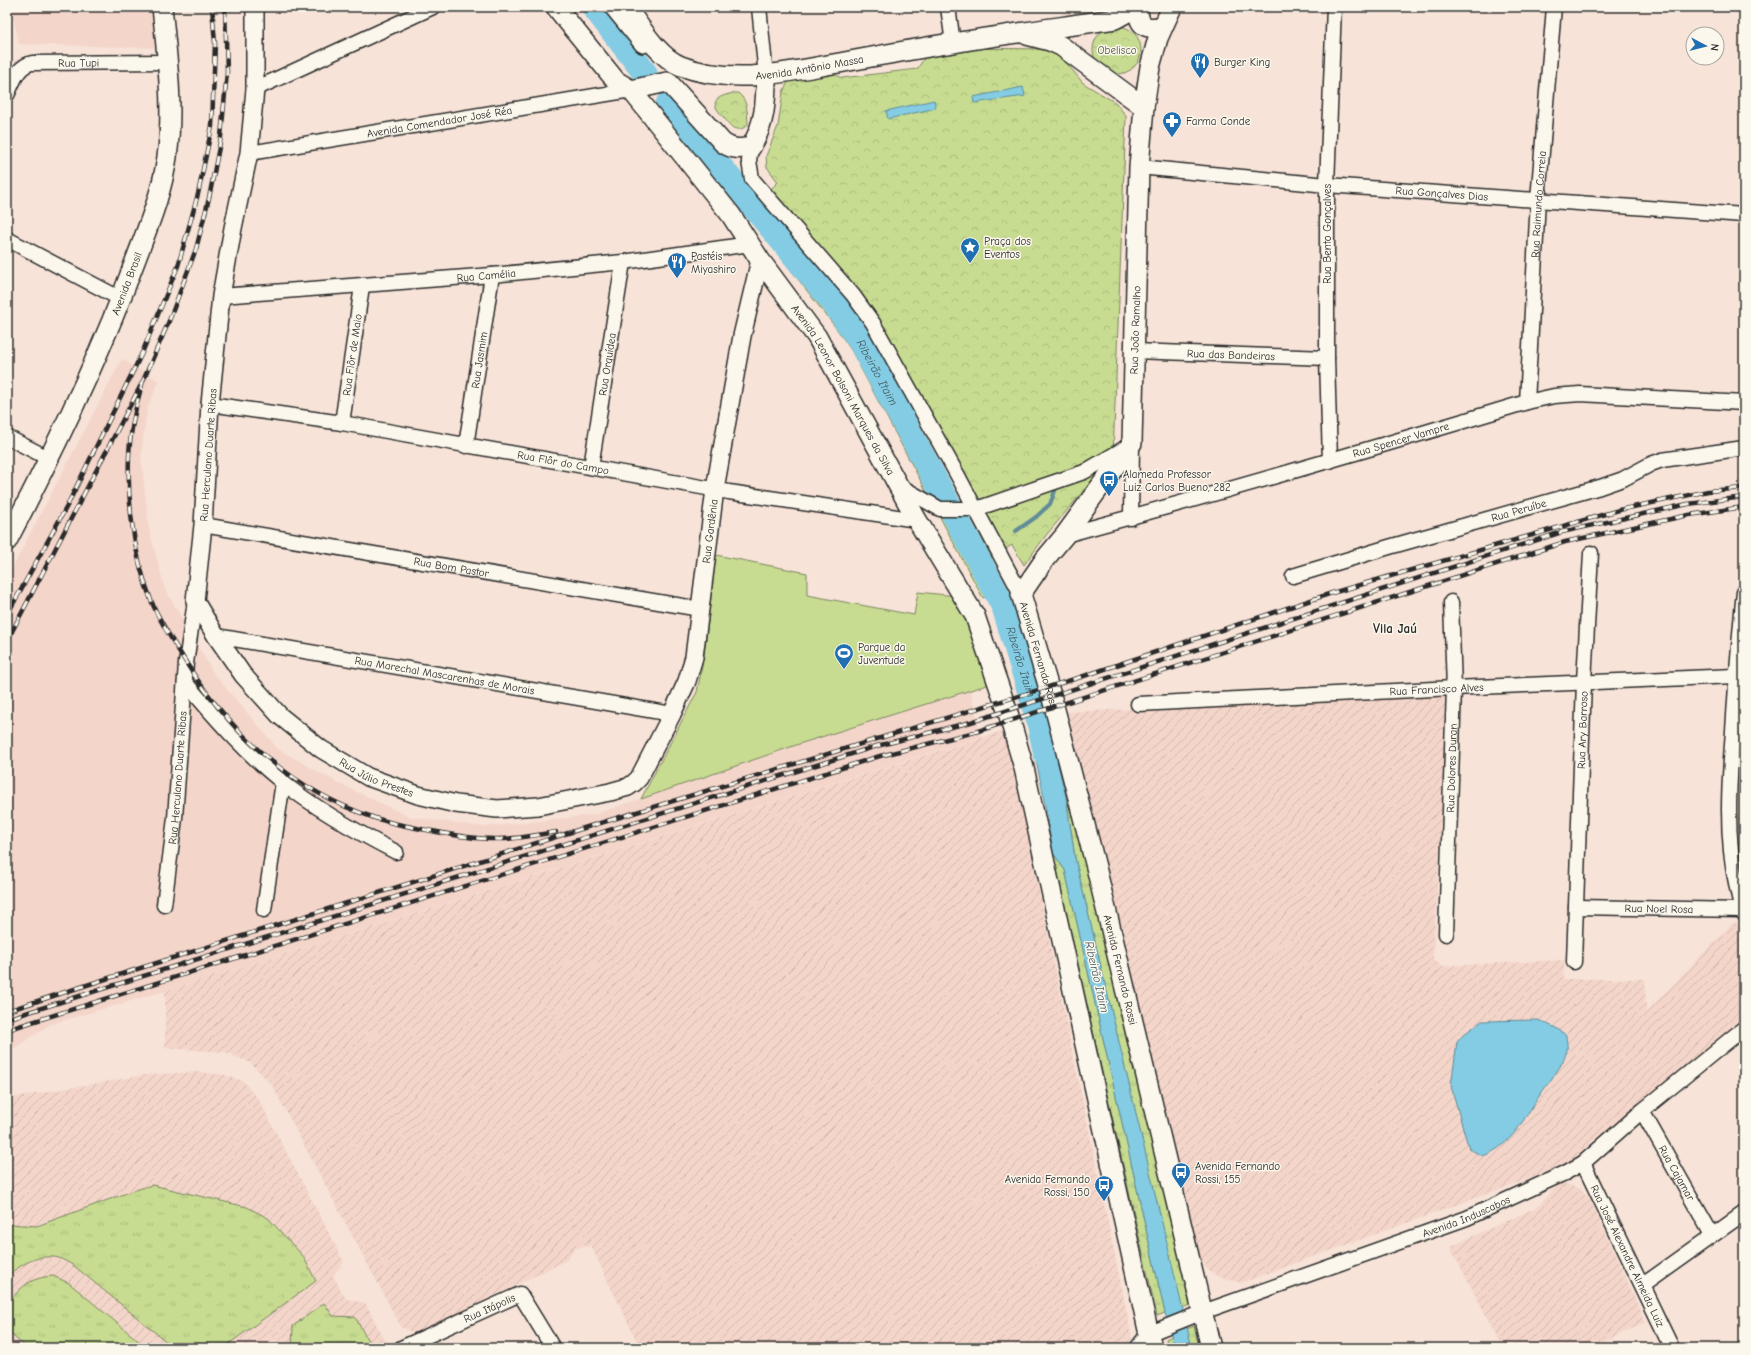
<svg xmlns="http://www.w3.org/2000/svg" width="1751" height="1355" font-family="'Comic Neue',sans-serif">
	<defs>
		<pattern id="industrial-furrows" width="10" height="10" patternUnits="userSpaceOnUse"><rect width="10" height="10" fill="#f4d5ca"/><path d="M-1 1l2-2M0 10L10 0M9 11l2-2" fill="none" stroke="#d1b7ae"/></pattern>
		<pattern id="grass-tufts" width="24" height="20" patternUnits="userSpaceOnUse"><rect width="24" height="20" fill="#c7dc91"/><path d="M3 7l-1-3M5 7V3M7 7l1-3M15 17l-1-3M17 17v-4M19 17l1-3" fill="none" stroke="#abbd7d"/></pattern>
		<pattern id="park-crowns" width="20" height="18" patternUnits="userSpaceOnUse"><rect width="20" height="18" fill="#c7dc91"/><path d="M2 6a3 3 0 1 1 6 0M12 15a3 3 0 1 1 6 0" fill="none" stroke="#abbd7d"/></pattern>
	</defs>
	<rect width="100%" height="100%" fill="#f7e3d8"/>
	<filter id="ink" filterUnits="userSpaceOnUse"><feTurbulence type="fractalNoise" baseFrequency=".025" numOctaves="2"/><feDisplacementMap in="SourceGraphic" scale="8" xChannelSelector="R" yChannelSelector="G"/><feConvolveMatrix kernelMatrix="1 2 1 2 8 2 1 2 1" color-interpolation-filters="sRGB"/></filter>
	<g filter="url(#ink)">
		<path fill="#f4d5ca" d="M 11,7 L 153,7 L 159,48 L 19,44 Z
			M 122,359 L 159,381 L 147,409 L 141,457 L 149,529 L 165,589 L 214,674 L 278,749 L 338,783 L 410,817 L 484,827 L 593,815 L 802,743 L 970,690 L 981,737 L 165,991 L 51,1024 L 7,1053 L 7,578 Z
			M 1740,747 L 1744,748 L 1744,880 L 1739,855 L 1738,800 Z"/>
		<path fill="url(#industrial-furrows)" d="M 1440,696 L 1448,701 L 1433,959 L 1441,966 L 1565,960 L 1563,979 L 1645,979 L 1646,1012 L 1734,922 L 1739,925 L 1744,935 L 1744,1021 L 1592,1142 L 1570,1164 L 1241,1283 L 1219,1277 L 1206,1268 L 1198,1253 L 1067,712 Z
			M 1003,731 L 1009,747 L 1132,1338 L 1124,1348 L 640,1348 L 591,1246 L 575,1248 L 567,1260 L 416,1334 L 401,1327 L 272,1085 L 251,1063 L 225,1052 L 165,1048 L 165,991 Z
			M 196,1072 L 225,1075 L 243,1081 L 259,1100 L 344,1262 L 333,1276 L 346,1299 L 365,1303 L 389,1348 L 7,1348 L 7,1102 L 10,1098 L 146,1075 Z
			M 1560,1182 L 1580,1189 L 1589,1197 L 1646,1322 L 1592,1348 L 1503,1348 L 1450,1247 L 1537,1207 Z"/>
		<path fill="url(#grass-tufts)" stroke="#79845e" d="M 746,202 L 842,322 L 852,339 L 988,595 L 983,598 L 851,350 L 836,328 L 741,206 Z
			M 1066,797 L 1087,864 L 1190,1305 L 1182,1308 L 1075,858 Z
			M 1053,853 L 1065,870 L 1165,1313 L 1157,1316 Z
			M 152,1185 L 247,1207 L 268,1218 L 303,1256 L 316,1281 L 223,1348 L 174,1348 L 73,1265 C 69,1263 64,1260 59,1258 C 40,1253 20,1264 7,1277 L 7,1224 L 37,1226 L 132,1191 Z
			M 53,1276 L 69,1283 L 147,1348 L 27,1348 L 7,1331 L 7,1303 C 23,1286 29,1278 53,1276 Z
			M 324,1303 L 333,1316 L 355,1317 L 372,1348 L 292,1348 L 293,1326 Z
			M 1194,1326 L 1199,1348 L 1192,1348 L 1187,1329 Z
			M 1172,1336 L 1175,1348 L 1168,1348 L 1166,1339 Z"/>
		<path fill="url(#park-crowns)" stroke="#79845e" d="M1093 50a24 24 0 1 1 48 0a24 24 0 1 1-48 0Z
			M 957,48 L 1049,49 L 1059,54 L 1083,83 L 1116,103 L 1126,116 L 1113,456 L 1047,534 L 1024,565 L 1012,545 L 992,558 L 875,332 L 764,196 L 778,182 L 767,167 L 766,156 L 778,126 L 783,92 L 789,80 L 824,69 L 842,78 L 917,69 L 928,53 Z
			M 733,93 L 738,93 C 748,101 747,111 748,124 C 745,127 742,130 737,129 C 732,129 728,123 725,119 C 710,103 712,98 733,93 Z"/>
		<path fill="#c7dc91" stroke="#79845e" d="M 716,555 L 807,573 L 807,595 L 914,615 L 918,592 L 956,596 L 973,629 L 990,684 L 802,743 L 641,799 L 697,692 L 704,656 Z"/>
		<path fill="#83cce3" stroke="#608c99" d="M 1023,87 L 1025,96 L 974,103 L 973,97 Z
			M 934,100 L 936,108 L 888,119 L 886,111 Z
			M 1047,719 L 1066,797 L 1075,858 L 1192,1348 L 1175,1348 L 1165,1313 L 1065,870 L 1053,853 L 1042,788 L 1028,724 Z
			M 1538,1020 L 1556,1028 L 1566,1035 C 1566,1040 1568,1046 1567,1050 C 1563,1067 1549,1081 1540,1095 C 1523,1119 1513,1145 1483,1156 L 1469,1149 L 1451,1086 L 1457,1042 L 1464,1034 L 1482,1021 Z"/>
		<g fill="none" stroke-linecap="round" stroke-linejoin="round">
			<path stroke="#608c99" stroke-width="4" d="M 1016,531 L 1036,517 L 1050,504 L 1057,486"/>
			<g stroke="#83cce3" stroke-width="25">
				<path d="M 594,7 L 645,73"/>
				<path id="s1" d="M 668,104 L 833,302 L 860,341 L 1004,607 L 1039,722 L 1046,754"/>
			</g>
			<defs>
				<g id="minor">
					<path d="M 759,7 L 766,76"/>
					<path d="M 948,7 L 953,43"/>
					<path d="M 255,89 L 433,7"/>
					<path id="s2" d="M 7,95 C 13,83 17,66 32,63 L 168,62"/>
					<path d="M 751,147 L 749,161 L 752,179 L 853,295 L 873,323 L 958,476 L 1021,594"/>
					<path id="s3" d="M 249,153 L 631,90"/>
					<path id="s4" d="M 1139,167 L 1327,185 L 1744,215"/>
					<path d="M 7,239 L 121,299"/>
					<path id="s5" d="M 221,296 L 492,275 L 623,262 L 750,244"/>
					<path id="s6" d="M 1134,351 L 1327,358"/>
					<path id="s7" d="M 1527,402 L 1538,200 L 1554,7"/>
					<path id="s8" d="M 210,404 L 342,423 L 729,492 L 917,520"/>
					<path id="s9" d="M 342,423 L 362,286"/>
					<path d="M 7,437 L 50,459"/>
					<path id="s10" d="M 466,446 L 492,275"/>
					<path id="s11" d="M 1330,461 L 1327,358 L 1327,185 L 1334,7"/>
					<path id="s12" d="M 591,467 L 623,262"/>
					<path d="M 898,485 L 940,509 L 976,509 L 1084,472 L 1125,448"/>
					<path d="M 1131,518 L 1132,443"/>
					<path id="s13" d="M 203,525 L 700,609"/>
					<path id="s14" d="M 1065,535 C 1220,493 1374,448 1527,402 L 1554,396 L 1580,394 L 1744,403"/>
					<path id="s15" d="M 1293,576 L 1389,547 L 1600,487 L 1623,479 L 1651,464 L 1662,460 L 1744,448"/>
					<path d="M 1744,592 C 1739,638 1736,684 1733,731 C 1729,783 1725,836 1737,888 C 1739,896 1740,906 1744,914"/>
					<path id="s16" d="M 216,636 L 672,714"/>
					<path d="M 185,682 C 215,718 246,753 282,782 C 315,808 359,833 396,852"/>
					<path id="s17" d="M 1138,704 L 1454,688 L 1735,676"/>
					<path id="s18" d="M 164,905 L 175,818 L 186,663 L 195,601"/>
					<path id="s19" d="M 1576,907 L 1742,910"/>
					<path d="M 264,910 L 283,782"/>
					<path id="s20" d="M 1446,934 L 1454,688 L 1451,602"/>
					<path id="s21" d="M 1574,962 L 1584,682 L 1591,553"/>
					<path id="s22" d="M 1642,1111 L 1712,1235"/>
					<path id="s23" d="M 1583,1163 L 1672,1348"/>
					<path d="M 1643,1285 L 1744,1213"/>
					<path id="s24" d="M 401,1348 L 520,1294 L 553,1348"/>
					<path id="s25" d="M 1137,1348 L 1148,1334 L 1203,1312 L 1467,1218 L 1565,1173 L 1583,1163 L 1642,1111 L 1744,1028"/>
				</g>
				<g id="tertiary">
					<path id="s26" d="M 255,7 L 255,89 L 249,153 L 233,228 L 221,296 L 210,404 L 203,525 L 195,601 L 216,636 L 243,675 L 280,716 L 321,749 L 368,777 L 418,795 L 456,804 L 497,809 L 538,806 L 610,792 L 628,787 L 634,783 L 639,778 L 672,714 L 687,681 L 694,657 L 715,489 L 742,336 L 760,260"/>
					<path d="M 613,7 L 643,44"/>
				</g>
				<g id="secondary">
					<path id="s27" d="M 556,7 L 616,81 L 631,90 L 731,215 L 760,260 L 817,337 L 917,520 L 975,616 L 1009,716 L 1024,768 L 1152,1348"/>
					<path id="s28" d="M 626,7 C 640,26 658,57 681,66 C 732,85 782,73 833,64 C 873,57 913,49 953,43 C 1007,34 1061,27 1115,19 L 1137,7"/>
					<path d="M 1138,7 C 1138,26 1145,30 1163,26"/>
					<path id="s29" d="M 1172,7 L 1158,38 L 1150,67 L 1144,107 L 1139,167 L 1132,443 L 1065,535 L 1045,559 L 1021,594 L 1053,702 L 1096,867 L 1211,1348"/>
					<path d="M 1027,35 L 1050,41 L 1061,46 L 1144,107"/>
					<path d="M 631,90 L 667,82 L 670,84 L 723,143 C 733,150 740,149 751,147 C 765,124 766,102 766,76"/>
					<path id="s30" d="M 7,541 C 54,451 99,359 134,264 C 147,229 162,194 167,157 C 174,108 167,56 162,7"/>
				</g>
			</defs>
			<use href="#minor" stroke="#2b2b2b" stroke-width="17"/>
			<use href="#tertiary" stroke="#2b2b2b" stroke-width="20"/>
			<use href="#secondary" stroke="#2b2b2b" stroke-width="22"/>
			<use href="#minor" stroke="#fbf7ec" stroke-width="14"/>
			<use href="#tertiary" stroke="#fbf7ec" stroke-width="17"/>
			<use href="#secondary" stroke="#fbf7ec" stroke-width="19"/>
			<defs>
				<path id="rail" d="M 143,381 C 136,405 130,430 129,456 C 127,502 134,557 151,600 C 158,618 169,635 179,651 C 224,727 287,788 372,817 C 392,824 412,827 432,831 C 452,835 474,839 494,839 C 515,840 536,835 556,832
					M 7,615 L 67,506 L 142,353 L 178,266 L 198,194 L 212,126 L 215,43 L 212,7
					M 7,641 L 143,381 L 169,321 L 196,249 L 209,198 L 221,137 L 227,72 L 225,7
					M 7,1011 L 90,984 L 584,828 L 1081,677 L 1332,593 L 1619,510 L 1708,491 L 1744,488
					M 13,1017 L 877,746 L 971,722 L 1562,532 L 1688,504 L 1744,497
					M 7,1031 L 16,1027 L 880,756 L 975,732 L 1565,542 L 1689,515 L 1744,507"/>
			</defs>
			<use href="#rail" stroke="#2b2b2b" stroke-width="4.5"/>
			<use href="#rail" stroke="#fbf7ec" stroke-width="3" stroke-dasharray="9" stroke-linecap="butt"/>
		</g>
	</g>
	<defs>
		<symbol id="restaurant-pin" viewBox="-11 -11 22 30"><path d="M0 17L-7.5 6A9.5 9.5 0 1 1 7.5 6Z" fill="#1f6fb2" stroke="#fbf7ec"/><path d="M-5-6h1v4h1v-4h1v4h1v-4h1v5L-1.5 .5V6h-2V.5L-5-1ZM5-6V6H3V1.5H1.5Q1.5-4 5-6Z" fill="#fff"/></symbol>
		<symbol id="pharmacy-pin" viewBox="-11 -11 22 30"><path d="M0 17L-7.5 6A9.5 9.5 0 1 1 7.5 6Z" fill="#1f6fb2" stroke="#fbf7ec"/><path d="M-2-6h4v4h4v4h-4v4h-4v-4h-4v-4h4Z" fill="#fff"/></symbol>
		<symbol id="sight-pin" viewBox="-11 -11 22 30"><path d="M0 17L-7.5 6A9.5 9.5 0 1 1 7.5 6Z" fill="#1f6fb2" stroke="#fbf7ec"/><path d="M0-6L1.8-2.2L6-1.7L2.9 1.2L3.7 5.4L0 3.3L-3.7 5.4L-2.9 1.2L-6-1.7L-1.8-2.2Z" fill="#fff"/></symbol>
		<symbol id="bus-pin" viewBox="-11 -11 22 30"><path d="M0 17L-7.5 6A9.5 9.5 0 1 1 7.5 6Z" fill="#1f6fb2" stroke="#fbf7ec"/><path d="M-5-6H5V4H4V6H2V4H-2V6H-4V4H-5ZM-3.5-4V0h7V-4ZM-3.5 1.2v1.5H-2V1.2ZM2 1.2v1.5H3.5V1.2Z" fill="#fff"/></symbol>
		<symbol id="stadium-pin" viewBox="-11 -11 22 30"><path d="M0 17L-7.5 6A9.5 9.5 0 1 1 7.5 6Z" fill="#1f6fb2" stroke="#fbf7ec"/><path d="M0-5a6.5 5 0 1 0 0 10a6.5 5 0 1 0 0-10ZM-3.5-1.8h7v3.6h-7Z" fill="#fff"/></symbol>
	</defs>
	<g fill-rule="evenodd">
		<use href="#restaurant-pin" x="1189" y="51" width="22" height="30"/>
		<use href="#pharmacy-pin" x="1161" y="110" width="22" height="30"/>
		<use href="#sight-pin" x="959" y="236" width="22" height="30"/>
		<use href="#restaurant-pin" x="666" y="251" width="22" height="30"/>
		<use href="#bus-pin" x="1098" y="469" width="22" height="30"/>
		<use href="#stadium-pin" x="833" y="642" width="22" height="30"/>
		<use href="#bus-pin" x="1170" y="1161" width="22" height="30"/>
		<use href="#bus-pin" x="1093" y="1174" width="22" height="30"/>
	</g>
	<g text-anchor="middle" stroke-width="3" stroke-linejoin="round" paint-order="stroke">
		<g font-size="11" fill="#525744" stroke="#fbf7ec">
			<text x="1117" y="54">Obelisco</text>
		</g>
		<g font-size="11" fill="#2b2b2b" stroke="#fbf7ec">
			<text dy="4" stroke="none"><textPath href="#s2" startOffset="89">Rua Tupi</textPath></text>
			<text dy="4" stroke="none"><textPath href="#s28" startOffset="212">Avenida Antônio Massa</textPath></text>
			<text dy="4" stroke="none"><textPath href="#s3" startOffset="193">Avenida Comendador José Réa</textPath></text>
			<text dy="4" stroke="none"><textPath href="#s4" startOffset="304">Rua Gonçalves Dias</textPath></text>
			<text dy="4" stroke="none"><textPath href="#s7" startOffset="198">Rua Raimundo Correia</textPath></text>
			<text dy="4" stroke="none"><textPath href="#s11" startOffset="227">Rua Bento Gonçalves</textPath></text>
			<text dy="4" stroke="none"><textPath href="#s5" startOffset="266">Rua Camélia</textPath></text>
			<text dy="4" stroke="none"><textPath href="#s30" startOffset="284">Avenida Brasil</textPath></text>
			<text transform="translate(1135 330) rotate(-88)" y="4">Rua João Ramalho</text>
			<text dy="4" stroke="none"><textPath href="#s9" startOffset="69">Rua Flôr de Maio</textPath></text>
			<text dy="4" stroke="none"><textPath href="#s6" startOffset="97">Rua das Bandeiras</textPath></text>
			<text dy="4" stroke="none"><textPath href="#s10" startOffset="87">Rua Jasmim</textPath></text>
			<text dy="4" stroke="none"><textPath href="#s12" startOffset="104">Rua Orquídea</textPath></text>
			<text dy="4" stroke="none"><textPath href="#s27" startOffset="481">Avenida Leonor Bolsoni Marques da Silva</textPath></text>
			<text dy="4" stroke="none"><textPath href="#s14" startOffset="349">Rua Spencer Vampre</textPath></text>
			<text transform="translate(208 455) rotate(-86)" y="4">Rua Herculano Duarte Ribas</text>
			<text dy="4" stroke="none"><textPath href="#s8" startOffset="358">Rua Flôr do Campo</textPath></text>
			<text dy="4" stroke="none"><textPath href="#s15" startOffset="235">Rua Peruíbe</textPath></text>
			<text dy="4" stroke="none"><textPath href="#s26" startOffset="1390">Rua Gardênia</textPath></text>
			<text dy="4" stroke="none"><textPath href="#s13" startOffset="252">Rua Bom Pastor</textPath></text>
			<text dy="4" stroke="none"><textPath href="#s29" startOffset="693">Avenida Fernando Rossi</textPath></text>
			<text dy="4" stroke="none"><textPath href="#s16" startOffset="232">Rua Marechal Mascarenhas de Morais</textPath></text>
			<text dy="4" stroke="none"><textPath href="#s17" startOffset="299">Rua Francisco Alves</textPath></text>
			<text dy="4" stroke="none"><textPath href="#s21" startOffset="232">Rua Ary Barroso</textPath></text>
			<text dy="4" stroke="none"><textPath href="#s20" startOffset="166">Rua Dolores Duran</textPath></text>
			<text dy="4" stroke="none"><textPath href="#s26" startOffset="857">Rua Júlio Prestes</textPath></text>
			<text dy="4" stroke="none"><textPath href="#s18" startOffset="128">Rua Herculano Duarte Ribas</textPath></text>
			<text dy="4" stroke="none"><textPath href="#s19" startOffset="83">Rua Noel Rosa</textPath></text>
			<text dy="4" stroke="none"><textPath href="#s29" startOffset="1017">Avenida Fernando Rossi</textPath></text>
			<text dy="4" stroke="none"><textPath href="#s22" startOffset="71">Rua Cajamar</textPath></text>
			<text dy="4" stroke="none"><textPath href="#s25" startOffset="357">Avenida Induscabos</textPath></text>
			<text dy="4" stroke="none"><textPath href="#s23" startOffset="103">Rua José Alexandre Almeida Luiz</textPath></text>
			<text dy="4" stroke="none"><textPath href="#s24" startOffset="97">Rua Itápolis</textPath></text>
		</g>
		<g font-size="11" fill="#2b2b2b" stroke="#fbf7ec" text-anchor="start">
			<text x="1214" y="66">Burger King</text>
			<text x="1186" y="125">Farma Conde</text>
			<text x="984" y="245">Praça dos<tspan x="984" dy="13">Eventos</tspan></text>
			<text x="691" y="260">Pastéis<tspan x="691" dy="13">Miyashiro</tspan></text>
			<text x="1123" y="478">Alameda Professor<tspan x="1123" dy="13">Luiz Carlos Bueno, 282</tspan></text>
			<text x="858" y="651">Parque da<tspan x="858" dy="13">Juventude</tspan></text>
			<text x="1195" y="1170">Avenida Fernando<tspan x="1195" dy="13">Rossi, 155</tspan></text>
			<text x="1090" y="1183" text-anchor="end">Avenida Fernando<tspan x="1090" dy="13">Rossi, 150</tspan></text>
		</g>
		<g font-size="12" font-style="italic" fill="#455b62" stroke="#fbf7ec">
			<text dy="4" stroke="none"><textPath href="#s1" startOffset="341">Ribeirão Itaim</textPath></text>
			<text dy="4" stroke="none"><textPath href="#s1" startOffset="665">Ribeirão Itaim</textPath></text>
			<text transform="translate(1097 977) rotate(77)" y="4">Ribeirão Itaim</text>
		</g>
		<g font-size="13" font-weight="bold" fill="#2b2b2b" stroke="#fbf7ec">
			<text x="1395" y="633">Vila Jaú</text>
		</g>
	</g>
	<rect width="1751" height="1355" fill="none" stroke="#fbf7ec" stroke-width="24"/>
	<rect x="12" y="12" width="1727" height="1331" fill="none" stroke="#2b2b2b" stroke-width="1.5" filter="url(#ink)"/>
	<g transform="translate(1705 46) rotate(97)"><circle r="19" fill="#fbf7ec" stroke="#a8a59f"/>
	<path d="M0-3L7 15L0 10L-7 15Z" fill="#1f6fb2"/>
	<text y="-6" font-size="11" font-weight="bold" text-anchor="middle" fill="#2b2b2b">N</text>
	</g>
</svg>
